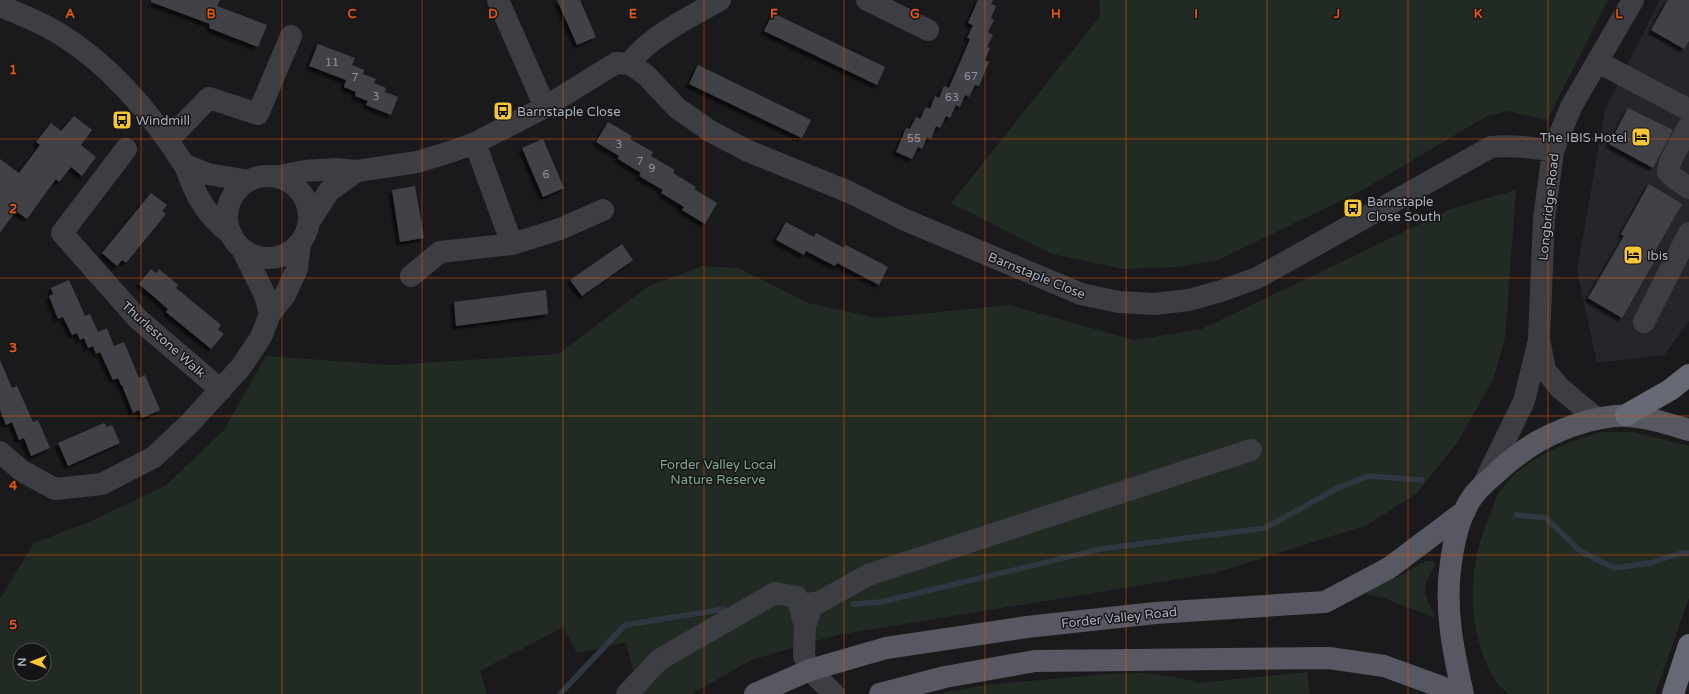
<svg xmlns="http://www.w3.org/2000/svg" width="1689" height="694" font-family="'Varela Round',sans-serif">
	<defs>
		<filter id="shadow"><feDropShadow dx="-3.5" dy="3.5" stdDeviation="1" flood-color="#0009"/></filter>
	</defs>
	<rect width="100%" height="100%" fill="#1a1a1c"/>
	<path fill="#26262a" d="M 1660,0 L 1689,0 L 1689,321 L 1664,355 L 1597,363 L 1577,271 L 1605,110 Z"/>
	<path fill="#212b23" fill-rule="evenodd" d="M 1099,0 L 1608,0 L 1547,120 L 1508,111 L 1487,116 L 1361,191 L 1218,260 L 1177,267 L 1123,269 L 1052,254 L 951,203 L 1100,16 Z
		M 1516,190 L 1505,338 L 1493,380 L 1457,443 L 1417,493 L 1367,525 L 1215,573 L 837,635 L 751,660 L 692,694 L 639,694 L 626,642 L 577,653 L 563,627 L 480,671 L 487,694 L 0,694 L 0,599 L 34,543 L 89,522 L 165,486 L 224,430 L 266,356 L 392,365 L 558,354 L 647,287 L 702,266 L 739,268 L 808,303 L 878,318 L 1010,305 L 1134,340 L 1202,329 L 1451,209 ZM 20,650 L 44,650 L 44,674 L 20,674 Z
		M 1601,432 L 1633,432 L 1689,446 L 1689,598 L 1655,694 L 1509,694 C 1494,683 1488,669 1482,652 C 1466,604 1471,556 1492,510 C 1494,504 1496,496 1500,491 C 1525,457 1563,444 1601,432 Z
		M 1426,561 L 1433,561 L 1436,565 C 1419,588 1424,594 1436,618 L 1381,597 L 1368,595 L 1364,592 L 1402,575 Z
		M 1307,672 L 1310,694 L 936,694 L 985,685 L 1106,674 L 1146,673 L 1181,678 L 1199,683 Z"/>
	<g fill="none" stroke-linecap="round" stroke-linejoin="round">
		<path stroke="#2f3842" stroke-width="5.5" d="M 1516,515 L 1546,518 L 1580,551 L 1614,568 L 1650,563 L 1681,553 L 1689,553
			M 853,604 L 881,602 L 1101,549 L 1265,528 L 1338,488 L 1368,476 L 1422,480
			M 560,694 L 625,625 L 724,609"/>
	</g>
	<path fill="#414246" filter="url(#shadow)" d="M 151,0 L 220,0 L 217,6 L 267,25 L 258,47 L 209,28 L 210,24 L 151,2 Z
		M 557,0 L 580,0 L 596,37 L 577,45 Z
		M 978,0 L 993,0 L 991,4 L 996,6 L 991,18 L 994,20 L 988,32 L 993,35 L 987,47 L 990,48 L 985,60 L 989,62 L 979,86 L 975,85 L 969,97 L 965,95 L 960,107 L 956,105 L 950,118 L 946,116 L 940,128 L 936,126 L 931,139 L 927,137 L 922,149 L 918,147 L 912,159 L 896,152 L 906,128 L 910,129 L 916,117 L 920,119 L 926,107 L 930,109 L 935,96 L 939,98 L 944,86 L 949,88 L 970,39 L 967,38 L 973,25 L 968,23 Z
		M 1668,0 L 1689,0 L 1689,41 L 1684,49 L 1651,30 Z
		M 773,13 L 885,67 L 877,85 L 764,31 Z
		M 318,44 L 355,58 L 352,65 L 364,70 L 363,74 L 376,79 L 374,83 L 386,88 L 385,92 L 398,97 L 391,115 L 366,105 L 368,101 L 355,96 L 356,92 L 344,87 L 346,80 L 309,66 Z
		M 698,65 L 811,120 L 802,138 L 689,84 Z
		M 1628,108 L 1673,130 L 1653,168 L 1609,144 Z
		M 74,116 L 92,130 L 81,145 L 96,157 L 82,176 L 71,167 L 59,182 L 56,179 L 27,219 L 16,211 L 0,233 L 0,159 L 19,173 L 40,145 L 36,142 L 51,123 L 61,131 Z
		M 608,122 L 632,136 L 630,139 L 653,152 L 651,156 L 675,170 L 673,173 L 696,187 L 694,189 L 717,203 L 705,224 L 682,210 L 684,207 L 661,193 L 663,190 L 639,176 L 641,173 L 618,159 L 619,156 L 596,142 Z
		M 543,139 L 564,188 L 543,197 L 522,148 Z
		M 1649,184 L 1682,204 L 1650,260 L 1654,262 L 1622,318 L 1588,298 L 1624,236 L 1621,234 Z
		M 415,186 L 424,238 L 400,242 L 392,190 Z
		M 151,193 L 167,205 L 162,211 L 166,214 L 126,263 L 122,260 L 117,266 L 102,253 Z
		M 786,222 L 814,237 L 816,233 L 844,248 L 846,245 L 888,267 L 879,285 L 837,263 L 835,266 L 806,251 L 804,255 L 776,240 Z
		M 622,244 L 633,260 L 582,296 L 570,280 Z
		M 151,269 L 156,273 L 159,269 L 178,285 L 176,288 L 221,325 L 218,329 L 224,334 L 211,349 L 166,312 L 168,309 L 139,284 Z
		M 69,280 L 85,316 L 90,314 L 98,332 L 107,328 L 114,346 L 124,342 L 139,378 L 145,375 L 160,410 L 142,418 L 139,410 L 133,413 L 122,385 L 121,385 L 118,378 L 113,380 L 100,352 L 96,354 L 93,346 L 88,348 L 84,338 L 80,340 L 77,333 L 72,335 L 63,317 L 58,319 L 49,296 L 53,294 L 51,288 Z
		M 546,290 L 548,314 L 456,326 L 454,302 Z
		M 0,360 L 12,388 L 17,386 L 33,422 L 38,420 L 50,448 L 31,456 L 24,438 L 19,440 L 12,422 L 6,425 L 0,410 Z
		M 104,423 L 107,427 L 112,425 L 120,443 L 68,466 L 58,443 Z"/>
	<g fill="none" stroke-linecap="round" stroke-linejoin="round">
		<path stroke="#3d3d44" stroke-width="22" d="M 498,0 L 545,107
			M 867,0 L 928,30
			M 0,6 C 22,15 43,23 63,36 C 112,67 152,115 183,163 C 188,171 190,180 194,188 C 202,207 216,223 232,235
			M 1598,62 L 1689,110
			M 630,64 C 646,38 694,15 720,0
			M 1689,126 L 1670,162 L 1668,172 L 1674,178 L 1689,188
			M 168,140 L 209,98 L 258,114 L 291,36
			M 475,143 L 512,244
			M 126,149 L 62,233 L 138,319 L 221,390
			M 185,165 L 208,174 L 249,181
			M227 217a41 41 0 1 1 82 0a41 41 0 1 1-82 0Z
			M 275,177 L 304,171 L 336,169 L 357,171 L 417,162 L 450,152 L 475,143 L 545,107 L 616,63 L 630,64 L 646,75 L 677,108 L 710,131 L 748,151 L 849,192 L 903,219 L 1081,294 L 1119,302 L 1154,304 L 1189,300 L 1221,291 L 1257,278 L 1491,147 C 1513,145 1532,147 1553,151
			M 309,222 L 329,191 L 357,171
			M 242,249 L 265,295 L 270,314
			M 411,276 L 440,252 L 512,244 L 560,229 L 603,210
			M 1644,322 L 1689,233
			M 1597,419 L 1560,388 L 1545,370 L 1539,339 L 1544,219 L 1553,151 L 1571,107 L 1633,0
			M 0,452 L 22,471 L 55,489 L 102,484 L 154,457 L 190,423 L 241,367 L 261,337 L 270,314 L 285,295 L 297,269 L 300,243
			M 1483,485 L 1524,401 L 1538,344
			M 805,626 L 813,603 L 820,602 L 868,575 L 1251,450
			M 627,694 L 659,660 L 775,593 L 797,597 L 805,626 L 804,656 L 810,670 L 834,694"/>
		<path stroke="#575861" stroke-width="22" d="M 755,694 L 810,670 L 886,648 L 1027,627 L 1155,613 L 1325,602 L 1389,568 L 1465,511
			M 880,694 L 945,677 L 1035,661 L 1329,658 L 1384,666 L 1461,694
			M 1463,694 C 1453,651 1444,606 1451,562 C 1454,540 1460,514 1473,496 C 1479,488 1487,481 1494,475 C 1524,447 1549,432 1588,421 C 1600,418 1615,415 1627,416 C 1648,417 1669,424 1689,430"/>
		<path stroke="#666973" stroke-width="22" d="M 1626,415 L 1670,390 L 1689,375
			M 1673,694 L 1689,645"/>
	</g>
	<path fill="none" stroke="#e8590c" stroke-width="1" stroke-opacity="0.55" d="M 141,0 L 141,694M 282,0 L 282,694M 422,0 L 422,694M 563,0 L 563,694M 704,0 L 704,694M 844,0 L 844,694M 985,0 L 985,694M 1126,0 L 1126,694M 1267,0 L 1267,694M 1408,0 L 1408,694M 1548,0 L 1548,694M 0,139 L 1689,139M 0,278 L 1689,278M 0,416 L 1689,416M 0,555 L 1689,555"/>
	<defs>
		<symbol id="bus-square" viewBox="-11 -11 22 22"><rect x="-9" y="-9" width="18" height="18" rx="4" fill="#fac734" stroke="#151518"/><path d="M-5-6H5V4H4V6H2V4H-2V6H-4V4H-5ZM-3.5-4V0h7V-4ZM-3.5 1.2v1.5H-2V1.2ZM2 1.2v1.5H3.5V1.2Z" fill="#111"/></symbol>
		<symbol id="hotel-square" viewBox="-11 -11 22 22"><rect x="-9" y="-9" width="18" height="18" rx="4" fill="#fac734" stroke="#151518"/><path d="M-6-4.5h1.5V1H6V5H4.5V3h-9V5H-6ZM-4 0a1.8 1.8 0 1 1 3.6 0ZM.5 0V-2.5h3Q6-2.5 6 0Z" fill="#111"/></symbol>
	</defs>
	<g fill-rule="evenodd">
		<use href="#bus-square" x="492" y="100" width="22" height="22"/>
		<use href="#bus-square" x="111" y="109" width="22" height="22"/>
		<use href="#hotel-square" x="1630" y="126" width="22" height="22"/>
		<use href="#bus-square" x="1342" y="197" width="22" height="22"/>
		<use href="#hotel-square" x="1622" y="244" width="22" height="22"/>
	</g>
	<g text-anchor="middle" stroke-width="3" stroke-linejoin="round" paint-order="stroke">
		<g font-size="11" fill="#91949e">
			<text x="332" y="66">11</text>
			<text x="971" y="80">67</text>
			<text x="355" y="81">7</text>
			<text x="376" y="100">3</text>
			<text x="952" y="101">63</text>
			<text x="914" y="142">55</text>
			<text x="619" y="148">3</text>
			<text x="640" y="165">7</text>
			<text x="652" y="172">9</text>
			<text x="546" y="178">6</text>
		</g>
		<g font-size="13" fill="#acb0bc" stroke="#151518" text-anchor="start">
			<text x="517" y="116">Barnstaple Close</text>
			<text x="136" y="125">Windmill</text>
			<text x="1627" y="142" text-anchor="end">The IBIS Hotel</text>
			<text x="1367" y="206">Barnstaple<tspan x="1367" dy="15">Close South</tspan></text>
			<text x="1647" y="260">Ibis</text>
		</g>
		<g font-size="13" fill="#acb0bc" stroke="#151518">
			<text transform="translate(1548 207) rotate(-84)" y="5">Longbridge Road</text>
			<text transform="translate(1037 275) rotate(22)" y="5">Barnstaple Close</text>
			<text transform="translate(164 339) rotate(42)" y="5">Thurlestone Walk</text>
			<text transform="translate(1119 617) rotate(-6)" y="5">Forder Valley Road</text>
		</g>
		<g font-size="13" fill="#82a888" stroke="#151518">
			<text x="718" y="469">Forder Valley Local<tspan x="718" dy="15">Nature Reserve</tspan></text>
		</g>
	</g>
	<g font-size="13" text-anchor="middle" font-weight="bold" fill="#e8590c" stroke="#151518" stroke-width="3" stroke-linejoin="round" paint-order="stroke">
		<text x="70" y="18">A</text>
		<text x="211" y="18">B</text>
		<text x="352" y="18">C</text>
		<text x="493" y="18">D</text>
		<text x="633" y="18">E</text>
		<text x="774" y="18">F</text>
		<text x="915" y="18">G</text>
		<text x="1056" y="18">H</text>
		<text x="1196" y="18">I</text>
		<text x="1337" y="18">J</text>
		<text x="1478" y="18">K</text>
		<text x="1619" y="18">L</text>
		<text x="13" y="74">1</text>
		<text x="13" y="213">2</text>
		<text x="13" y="352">3</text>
		<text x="13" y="490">4</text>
		<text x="13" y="629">5</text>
	</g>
	<g transform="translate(32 662) rotate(270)"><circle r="19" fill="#151518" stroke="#51535a"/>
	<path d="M0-3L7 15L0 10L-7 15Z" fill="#fac734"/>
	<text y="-6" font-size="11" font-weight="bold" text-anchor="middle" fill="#acb0bc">N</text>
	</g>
</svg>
